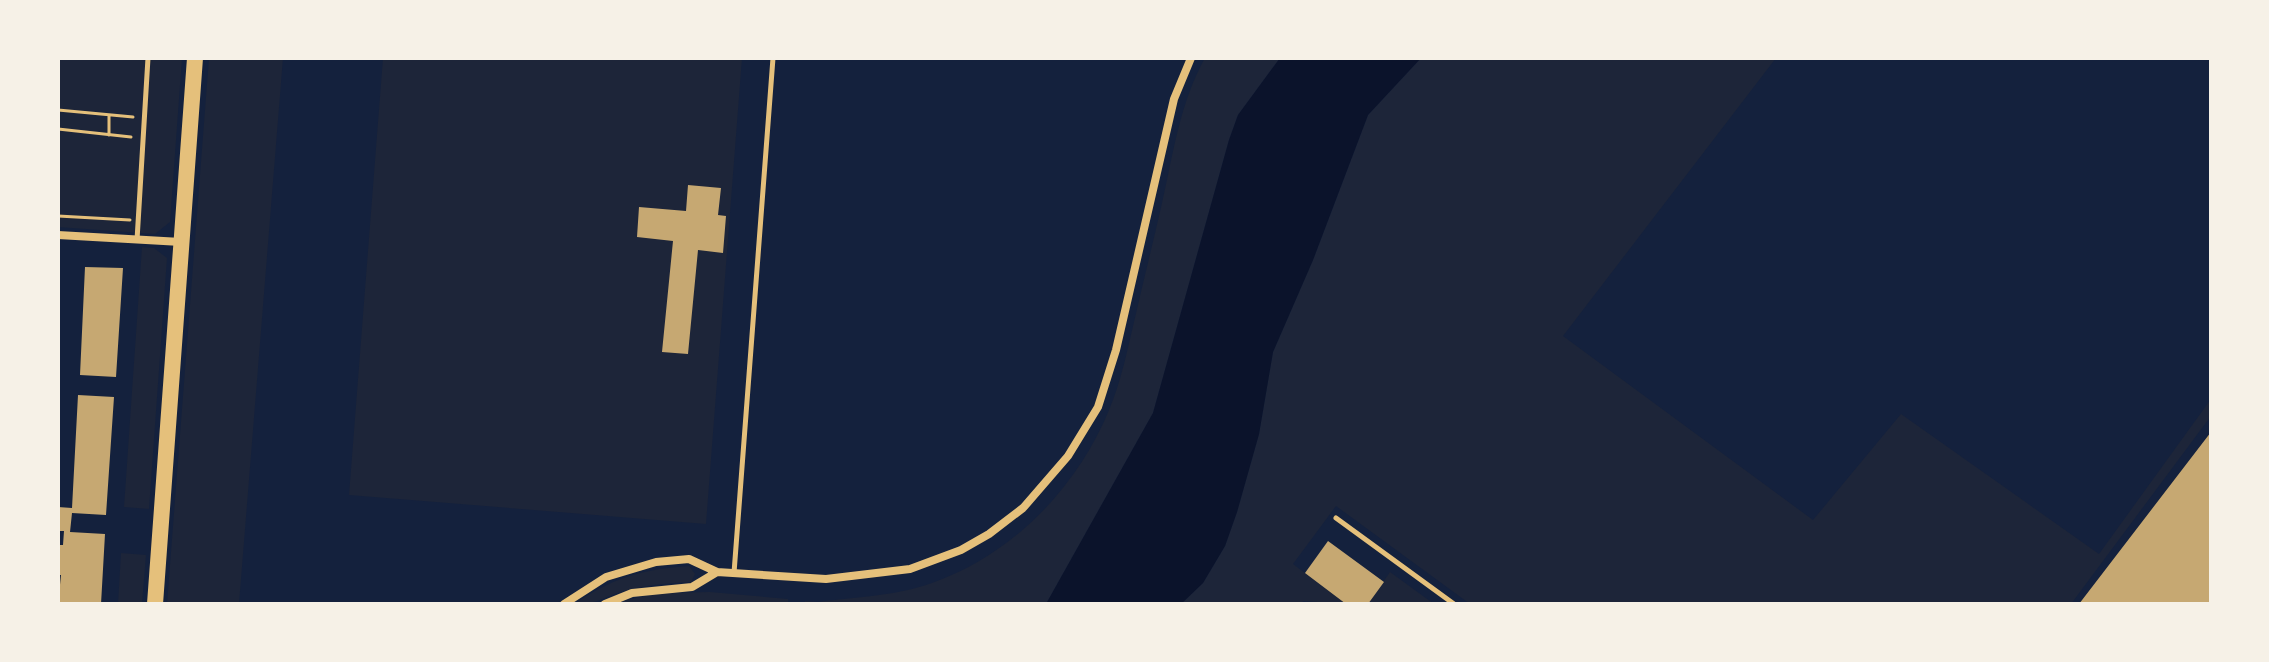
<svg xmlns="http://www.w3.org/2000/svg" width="2269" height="662" font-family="Mulish,sans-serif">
	<rect width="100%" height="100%" fill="#14213d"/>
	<path fill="#1d2539" d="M 58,58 L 182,58 L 170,222 L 155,234 L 58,227 Z
		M 209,58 L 283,58 L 239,604 L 167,604 Z
		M 383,58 L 742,58 L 706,524 L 349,495 Z
		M 1205,58 L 1280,58 L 1238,115 L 1229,140 L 1153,413 L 1046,604 L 805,604 L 805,601 L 818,602 C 855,597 896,596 932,583 C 1012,555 1077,488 1109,410 C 1121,382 1127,351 1134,322 C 1143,282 1153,243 1162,203 C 1173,155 1180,102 1205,58 Z
		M 1421,58 L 1776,58 L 1563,336 L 1813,520 L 1901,414 L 2099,554 L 2211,399 L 2211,416 L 2071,604 L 1470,604 L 1336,506 L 1293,564 L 1346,604 L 1303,601 L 1302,604 L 1181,604 L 1203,583 L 1225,546 L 1237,512 L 1259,434 L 1273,352 L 1313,260 L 1368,115 Z
		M 142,247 L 154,248 L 167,258 L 149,509 L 124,507 Z
		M 121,553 L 146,555 L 142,604 L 118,604 Z
		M 689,566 L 695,574 L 691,582 C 669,583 649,585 628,590 C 604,596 600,604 574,604 C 613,578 642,569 689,566 Z
		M 1390,572 L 1434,604 L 1368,604 Z
		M 710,592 L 788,599 L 788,604 L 616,604 C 647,592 678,593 710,592 Z"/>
	<path fill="#0b132b" d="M 1280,58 L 1421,58 L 1368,115 L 1313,260 L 1273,352 L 1259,434 L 1237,512 L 1225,546 L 1203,583 L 1181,604 L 1046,604 L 1153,413 L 1229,140 L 1238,115 Z"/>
	<path fill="#c6a872" d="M 688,185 L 721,188 L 718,215 L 726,216 L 723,253 L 698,250 L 688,354 L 662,352 L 673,241 L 637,237 L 639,207 L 686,211 Z
		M 85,267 L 123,268 L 116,377 L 80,375 Z
		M 78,395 L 114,397 L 106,515 L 72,513 L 70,532 L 105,534 L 101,604 L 58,604 L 61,575 L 58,575 L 58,545 L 63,545 L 64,531 L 58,531 L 58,507 L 72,508 Z
		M 2211,432 L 2211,604 L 2079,604 Z
		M 1328,541 L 1384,582 L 1368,604 L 1346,604 L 1305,573 Z"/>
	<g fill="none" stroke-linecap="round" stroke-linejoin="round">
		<path stroke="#e5c07b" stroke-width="3" d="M 58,110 L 133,117
			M 58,129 L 131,137
			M 109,135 L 109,115
			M 58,216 L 130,220"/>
		<path stroke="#e5c07b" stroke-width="5" d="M 137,240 L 148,58
			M 1336,518 L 1454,604
			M 734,573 L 773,58"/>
		<path stroke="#e5c07b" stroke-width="8" d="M 58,235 L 181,242
			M 564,604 L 606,577 L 656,562 L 689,559 L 717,572 L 826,579 L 910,569 L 961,550 L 989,534 L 1023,508 L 1068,456 L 1098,407 L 1116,350 L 1174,99 L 1191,58
			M 605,604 L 632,593 L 692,587 L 717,572"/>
		<path stroke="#e5c07b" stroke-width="16" d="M 155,604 L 195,58"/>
	</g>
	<rect width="2269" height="662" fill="none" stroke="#f6f1e7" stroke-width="120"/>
</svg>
